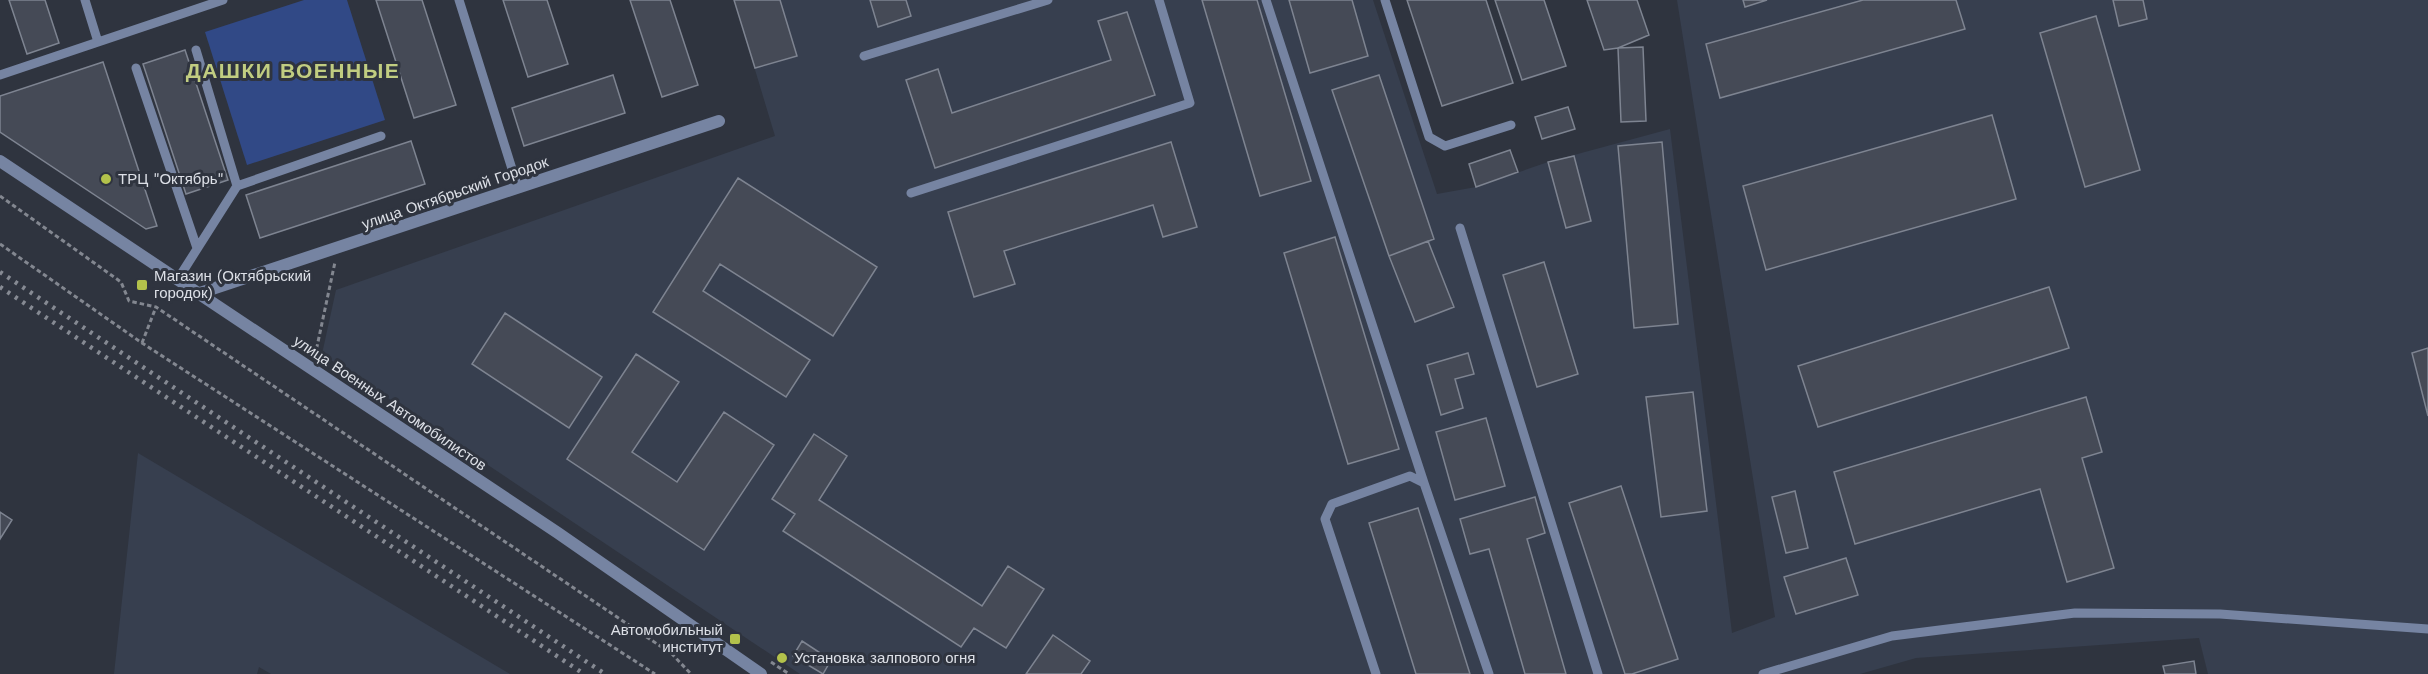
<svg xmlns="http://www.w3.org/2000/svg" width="2428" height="674" font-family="'Work Sans',sans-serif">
	<rect width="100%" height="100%" fill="#2f343f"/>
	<path fill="#373f4f" d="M 734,0 L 1373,0 L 1437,194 L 1476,187 L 1548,162 L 1670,129 L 1732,633 L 1775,617 L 1677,0 L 2428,0 L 2428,674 L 2208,674 L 2199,638 L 1916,658 L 1860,674 L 800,674 L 322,354 L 336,290 L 775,136 Z
		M 138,453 L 510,674 L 271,674 L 259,667 L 257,674 L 114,674 Z"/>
	<path fill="#314986" d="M 304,0 L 347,0 L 385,120 L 247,165 L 205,32 Z"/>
	<path fill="#454a56" stroke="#7e8491" stroke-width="1.5" d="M 9,0 L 45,0 L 59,43 L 27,54 Z
		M 376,0 L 422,0 L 456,105 L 414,118 Z
		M 503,0 L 547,0 L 568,64 L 528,77 Z
		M 630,0 L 670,0 L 698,85 L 662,97 Z
		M 734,0 L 780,0 L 797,56 L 755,68 Z
		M 870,0 L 906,0 L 911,16 L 878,27 Z
		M 1202,0 L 1257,0 L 1311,181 L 1260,196 Z
		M 1289,0 L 1352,0 L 1368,56 L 1310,73 Z
		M 1407,0 L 1486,0 L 1513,83 L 1442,106 Z
		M 1495,0 L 1544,0 L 1566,66 L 1522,80 Z
		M 1587,0 L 1637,0 L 1649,35 L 1618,48 L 1604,50 Z
		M 1743,0 L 1767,0 L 1745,7 Z
		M 1863,0 L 1956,0 L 1965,29 L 1720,98 L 1706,44 Z
		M 2113,0 L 2143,0 L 2147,19 L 2119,26 Z
		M 1127,12 L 1155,95 L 935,168 L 906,80 L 938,69 L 952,113 L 1111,60 L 1098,21 Z
		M 2096,16 L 2140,170 L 2085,187 L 2040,33 Z
		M 1643,47 L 1646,121 L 1621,122 L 1618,48 Z
		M 185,50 L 228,180 L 186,194 L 143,64 Z
		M 103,62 L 157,226 L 146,229 L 0,132 L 0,96 Z
		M 613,75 L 625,113 L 524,146 L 512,108 Z
		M 1379,75 L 1434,239 L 1389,256 L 1332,90 Z
		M 1568,107 L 1575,129 L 1542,139 L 1535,117 Z
		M 1992,115 L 2016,199 L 1766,270 L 1743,186 Z
		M 411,141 L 425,184 L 260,238 L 246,195 Z
		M 1171,142 L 1197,227 L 1163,237 L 1153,205 L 1004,251 L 1015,284 L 974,297 L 948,212 Z
		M 1662,142 L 1678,324 L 1634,328 L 1618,146 Z
		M 1510,150 L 1518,172 L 1476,187 L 1469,164 Z
		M 1574,156 L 1591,221 L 1566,228 L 1548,162 Z
		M 738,178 L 877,267 L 833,336 L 720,264 L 703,291 L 810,360 L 786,397 L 653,312 Z
		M 1335,237 L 1399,449 L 1348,464 L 1284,253 Z
		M 1428,241 L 1454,307 L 1415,322 L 1389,256 Z
		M 1544,262 L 1578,374 L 1537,387 L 1503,275 Z
		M 2049,287 L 2069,348 L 1818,427 L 1798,366 Z
		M 505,313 L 602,377 L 569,428 L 472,364 Z
		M 2428,348 L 2428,416 L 2412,353 Z
		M 1468,353 L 1474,374 L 1455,379 L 1463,408 L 1441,415 L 1427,365 Z
		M 636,354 L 679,382 L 632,452 L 677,482 L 724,412 L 774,445 L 704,550 L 567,459 Z
		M 1693,392 L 1707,511 L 1661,517 L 1646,397 Z
		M 2086,397 L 2102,452 L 2082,458 L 2114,568 L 2067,582 L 2040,489 L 1855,544 L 1834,472 Z
		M 1486,418 L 1505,486 L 1455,500 L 1436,432 Z
		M 814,434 L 847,456 L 819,500 L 982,606 L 1008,566 L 1044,589 L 1006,648 L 974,628 L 961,647 L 783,531 L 795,514 L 772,499 Z
		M 1621,486 L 1678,659 L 1632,674 L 1625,674 L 1569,503 Z
		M 1795,491 L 1808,548 L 1786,553 L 1772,497 Z
		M 1535,497 L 1545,533 L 1527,539 L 1566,674 L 1525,674 L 1489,549 L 1470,554 L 1460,519 Z
		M 1418,508 L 1470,674 L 1416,674 L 1369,523 Z
		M 0,512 L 12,520 L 0,539 Z
		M 1846,558 L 1858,595 L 1796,614 L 1784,577 Z
		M 1053,635 L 1090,661 L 1081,674 L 1026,674 Z
		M 802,641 L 831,660 L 823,674 L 793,656 Z
		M 2194,661 L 2196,674 L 2165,674 L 2163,666 Z"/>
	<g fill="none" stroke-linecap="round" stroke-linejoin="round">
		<path stroke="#838790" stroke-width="3" stroke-dasharray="4.5 3" stroke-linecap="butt" d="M 0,196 L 121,282 L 129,301 L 156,307 L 672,654 L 691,674
			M 0,244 L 142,343 L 655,674
			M 142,343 L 156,307
			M 315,356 L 335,262
			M 771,662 L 789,674"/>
		<path stroke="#7684a2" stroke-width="9" d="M 85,0 L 98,42
			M 459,0 L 518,188
			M 1266,0 L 1424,483
			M 1385,0 L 1429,137 L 1445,146 L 1511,125
			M 196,50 L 237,186
			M 864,56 L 1048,0
			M 136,68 L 197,248
			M 0,75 L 223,0
			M 911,193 L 1190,103 L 1159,0
			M 1460,228 L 1598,674
			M 178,279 L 237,186 L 381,136
			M 1376,674 L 1325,519 L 1332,504 L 1410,476 L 1424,483 L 1489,674
			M 1763,674 L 1892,636 L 2075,613 L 2220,614 L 2428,629"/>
		<path stroke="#7684a2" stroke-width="12" d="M 200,293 L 719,121"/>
		<path stroke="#7684a2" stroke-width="12" d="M 0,161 L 558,533 L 761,674"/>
		<path stroke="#868a93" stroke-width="4.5" stroke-dasharray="3 6" stroke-linecap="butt" d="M 0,272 L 605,674
			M 0,287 L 584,674"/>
	</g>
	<g fill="#b3c24b" stroke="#2f343f" stroke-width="2">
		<circle cx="106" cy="179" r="6"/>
		<rect x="136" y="279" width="12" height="12" rx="3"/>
		<rect x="729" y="633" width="12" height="12" rx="3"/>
		<circle cx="782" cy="658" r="6"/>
	</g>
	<g text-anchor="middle" stroke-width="6" stroke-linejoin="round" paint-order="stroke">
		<g font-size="15" fill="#dde0e7" stroke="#2f343f" text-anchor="start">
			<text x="118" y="184">ТРЦ "Октябрь"</text>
			<text x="154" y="281">Магазин (Октябрьский<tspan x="154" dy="17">городок)</tspan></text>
			<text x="723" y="635" text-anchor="end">Автомобильный<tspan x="723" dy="17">институт</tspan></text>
			<text x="794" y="663">Установка залпового огня</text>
		</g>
		<g font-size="15" fill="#dde0e7" stroke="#2f343f">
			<text transform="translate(455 193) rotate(-19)" y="5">улица Октябрьский Городок</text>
			<text transform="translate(390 403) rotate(34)" y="5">улица Военных Автомобилистов</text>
		</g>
		<g font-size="21" font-weight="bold" letter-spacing="1.5" fill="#c1cd81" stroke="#2f343f">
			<text x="293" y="78">ДАШКИ ВОЕННЫЕ</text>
		</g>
	</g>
</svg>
